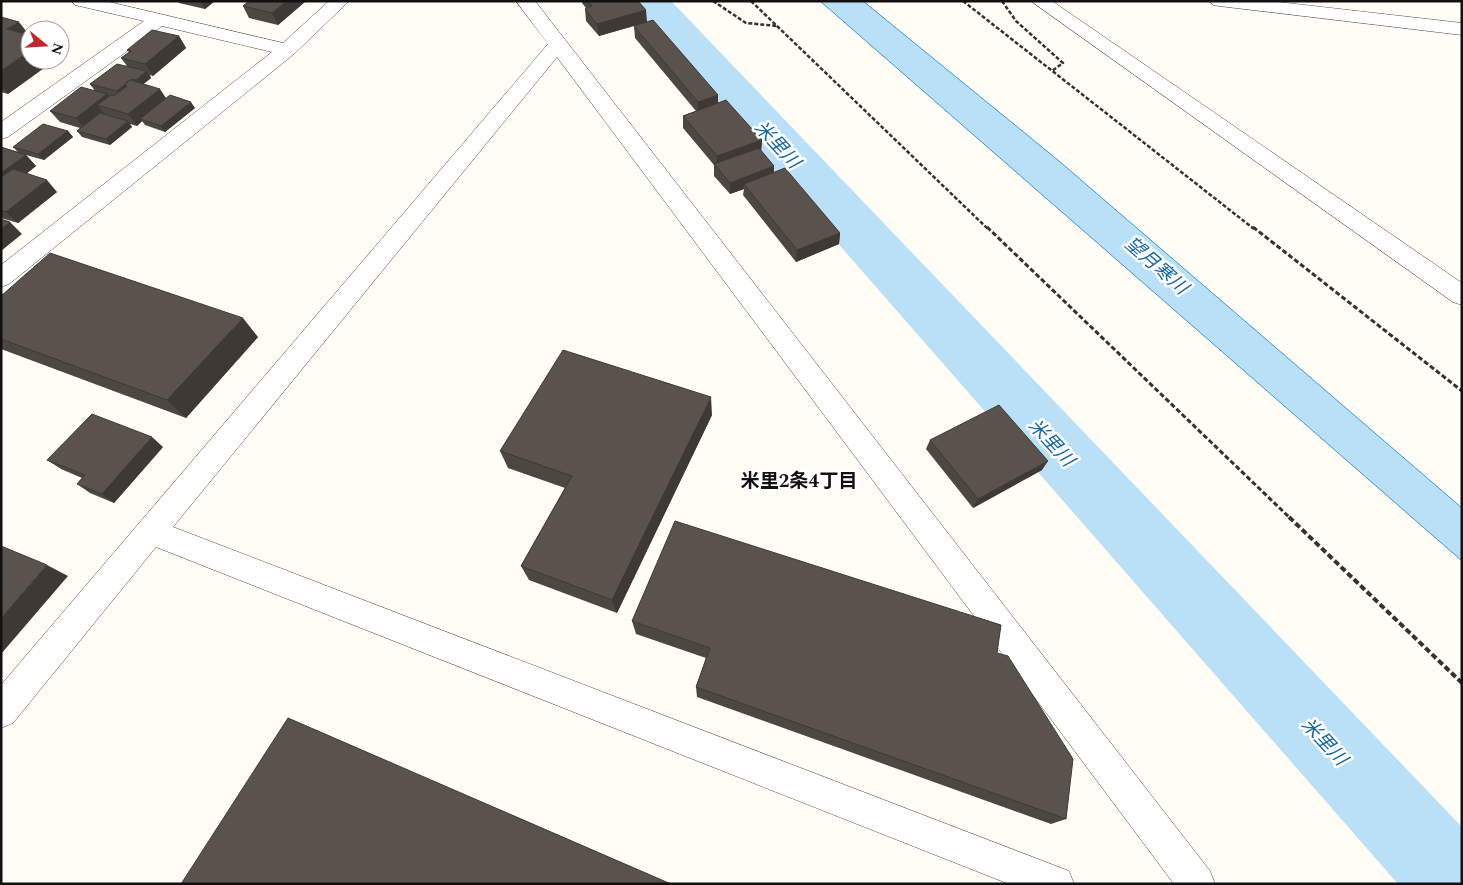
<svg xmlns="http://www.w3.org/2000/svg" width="1463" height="885" font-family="Spectral,'Noto Sans JP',serif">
	<rect width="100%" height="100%" fill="#fffdf5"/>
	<path fill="#b9e0f7" stroke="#3f96cf" d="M 820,1 L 863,1 L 1059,161 L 1462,508 L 1462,561 Z"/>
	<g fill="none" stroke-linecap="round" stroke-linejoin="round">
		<path fill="#b9e0f7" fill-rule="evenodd" d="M 626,1 L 671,1 L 1462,827 L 1462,884 L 1398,884 Z"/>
		<defs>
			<path id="minor" d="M 72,1 L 105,1 L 283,43 L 329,1 L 349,1 L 294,54 L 9,284 L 1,287 L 1,265 L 272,52 L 162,26 L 8,137 L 1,139 L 1,122 L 144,21 L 75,5 Z
				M 516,1 L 535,1 L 1210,871 L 1215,884 L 1174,884 L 557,57 L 173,527 L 1056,866 L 1069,871 L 1074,884 L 1009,884 L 156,547 L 13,723 L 1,728 L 1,685 L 548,44 Z
				M 1031,1 L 1052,1 L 1462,283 L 1462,305 L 1453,302 Z
				M 1210,1 L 1269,1 L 1462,23 L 1462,35 L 1219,6 L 1213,5 Z"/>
		</defs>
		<use href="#minor" stroke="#444" stroke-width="1"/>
		<path stroke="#333" stroke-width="2.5" stroke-dasharray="4 2" stroke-linecap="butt" d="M 713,1 L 746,23 L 777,26
			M 751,1 L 988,229
			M 963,1 L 1254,229
			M 1002,1 L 1016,21 L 1063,63 L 1052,71"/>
		<path stroke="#333" stroke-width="3" stroke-dasharray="5 2.5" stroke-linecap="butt" d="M 987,227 L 1290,518
			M 1253,227 L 1462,391"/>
		<path stroke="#333" stroke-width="4" stroke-dasharray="6 3" stroke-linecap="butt" d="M 1289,517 L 1462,683"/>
		<use href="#minor" fill="#fff" fill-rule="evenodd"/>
	</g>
	<path fill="#4d4742" d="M 178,1 L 215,1 L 205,9 L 179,3 Z
		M 249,1 L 306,1 L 278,25 L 249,18 L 243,6 Z
		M 582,1 L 638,1 L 647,22 L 718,103 L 762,140 L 761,151 L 774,166 L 774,172 L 840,233 L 839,244 L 796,262 L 743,195 L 744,189 L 730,194 L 714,176 L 714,165 L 683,128 L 683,116 L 696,111 L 635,38 L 634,26 L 599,36 L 586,21 L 585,9 L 586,8 L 582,3 Z
		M 1,17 L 30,60 L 55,60 L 8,94 L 1,92 Z
		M 179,36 L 186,48 L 153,76 L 150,75 L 151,78 L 143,84 L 166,99 L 195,108 L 165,132 L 145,125 L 142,121 L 137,126 L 130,124 L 132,127 L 110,145 L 82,137 L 77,131 L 80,128 L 60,122 L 50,111 L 95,91 L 90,84 L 127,66 L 121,58 L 129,52 L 127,50 Z
		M 68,131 L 73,137 L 44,160 L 26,155 L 36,166 L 27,173 L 57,192 L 18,223 L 1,218 L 1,147 L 18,152 L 13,147 Z
		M 1,296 L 258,337 L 186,418 L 1,349 Z
		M 712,415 L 617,613 L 529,580 L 521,566 L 565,488 L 508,468 L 500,451 Z
		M 930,440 L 1042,470 L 973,508 L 926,449 Z
		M 163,447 L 114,503 L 90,493 L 77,484 L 82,478 L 61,469 L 47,460 Z
		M 632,621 L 997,653 L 1066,819 L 1051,824 L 697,697 L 696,687 L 706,658 L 636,634 Z"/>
	<path fill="#3f3936" d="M 204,1 L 215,1 L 205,9 L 201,3 Z
		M 287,1 L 306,1 L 278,25 L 272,13 Z
		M 646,10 L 647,22 L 599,36 L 597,24 Z
		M 19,22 L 30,36 L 7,29 Z
		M 179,36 L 186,48 L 153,76 L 145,64 Z
		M 30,51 L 30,60 L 55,60 L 8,94 L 1,86 L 1,71 Z
		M 147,71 L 151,78 L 140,87 L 136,80 Z
		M 124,85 L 129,91 L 121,97 L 117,91 Z
		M 160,89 L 168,101 L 140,119 L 142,121 L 137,126 L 128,114 Z
		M 107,94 L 116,106 L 97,105 L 105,115 L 86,130 L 76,118 Z
		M 718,95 L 718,107 L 698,114 L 698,102 Z
		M 191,102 L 195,108 L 165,132 L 161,126 Z
		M 128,121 L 132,127 L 110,145 L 106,139 Z
		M 68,131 L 73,137 L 44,160 L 38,154 Z
		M 762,140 L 761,152 L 717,168 L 717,156 Z
		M 26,155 L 36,166 L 5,191 L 1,187 L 1,173 Z
		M 774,166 L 774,178 L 744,184 L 744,189 L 730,194 L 730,183 Z
		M 47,180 L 57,192 L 18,223 L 6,212 Z
		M 10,222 L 22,234 L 1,251 L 1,229 Z
		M 840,233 L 839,244 L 796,262 L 797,250 Z
		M 243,318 L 258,337 L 186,418 L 167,400 Z
		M 711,397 L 712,415 L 617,613 L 612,600 Z
		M 152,437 L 163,447 L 114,503 L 102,494 Z
		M 1048,461 L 1042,470 L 973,508 L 978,499 Z
		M 47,565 L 68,576 L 1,654 L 1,618 Z"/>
	<path fill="#5a524d" stroke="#3f3936" d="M 193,1 L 204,1 L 201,3 Z
		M 249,1 L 287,1 L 272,13 L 243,6 Z
		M 588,1 L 638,1 L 646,10 L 597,24 L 585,9 L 592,6 Z
		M 1,17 L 19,22 L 7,29 L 30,36 L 30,51 L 1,71 Z
		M 653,20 L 718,95 L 698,102 L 634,26 Z
		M 152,30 L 179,36 L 145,64 L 121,58 L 131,51 L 127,50 Z
		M 117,64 L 147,71 L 136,80 L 131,79 L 130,80 L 117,91 L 90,84 Z
		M 130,80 L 160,89 L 128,114 L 97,105 L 111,95 L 114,96 L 127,86 L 124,85 Z
		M 81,87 L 107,94 L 76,118 L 50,111 Z
		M 170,95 L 191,102 L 161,126 L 140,119 Z
		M 726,100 L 762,140 L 717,156 L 683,116 Z
		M 100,113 L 128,121 L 106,139 L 77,131 Z
		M 43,124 L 68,131 L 38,154 L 13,147 Z
		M 1,147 L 26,155 L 1,173 Z
		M 759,148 L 774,166 L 730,183 L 714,164 Z
		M 785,168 L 840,233 L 797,250 L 744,184 Z
		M 13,169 L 47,180 L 6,212 L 1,210 L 1,177 Z
		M 1,219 L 10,222 L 1,229 Z
		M 50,253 L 243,318 L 167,400 L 1,339 L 1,296 Z
		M 563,350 L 711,397 L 612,600 L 521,566 L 572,476 L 500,451 Z
		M 999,405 L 1048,461 L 978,499 L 930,440 Z
		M 92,414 L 152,437 L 102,494 L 77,484 L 85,475 L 47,460 Z
		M 675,521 L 1001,625 L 997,653 L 1008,656 L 1073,759 L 1066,819 L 696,687 L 710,648 L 632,621 Z
		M 1,546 L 47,565 L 1,618 Z
		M 288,718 L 671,884 L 181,884 Z"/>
	<g text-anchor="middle" stroke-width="5" stroke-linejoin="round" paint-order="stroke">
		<g font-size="19" font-style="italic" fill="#1768a6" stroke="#fff">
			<text transform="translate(778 144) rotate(47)" y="7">米里川</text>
			<text transform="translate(1157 265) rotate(41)" y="7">望月寒川</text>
			<text transform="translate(1052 442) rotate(47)" y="7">米里川</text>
			<text transform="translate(1325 741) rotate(47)" y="7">米里川</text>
		</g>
		<g font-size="19" font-weight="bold" fill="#111" stroke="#fff">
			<text x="799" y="487">米里2条4丁目</text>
		</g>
	</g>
	<rect width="1463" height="885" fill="none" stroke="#111111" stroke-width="5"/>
	<g transform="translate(45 45) rotate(108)"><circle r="24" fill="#ffffff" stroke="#a0a0a0"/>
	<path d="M0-4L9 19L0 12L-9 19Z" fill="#c4262e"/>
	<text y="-8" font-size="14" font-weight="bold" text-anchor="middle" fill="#111111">N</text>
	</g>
</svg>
